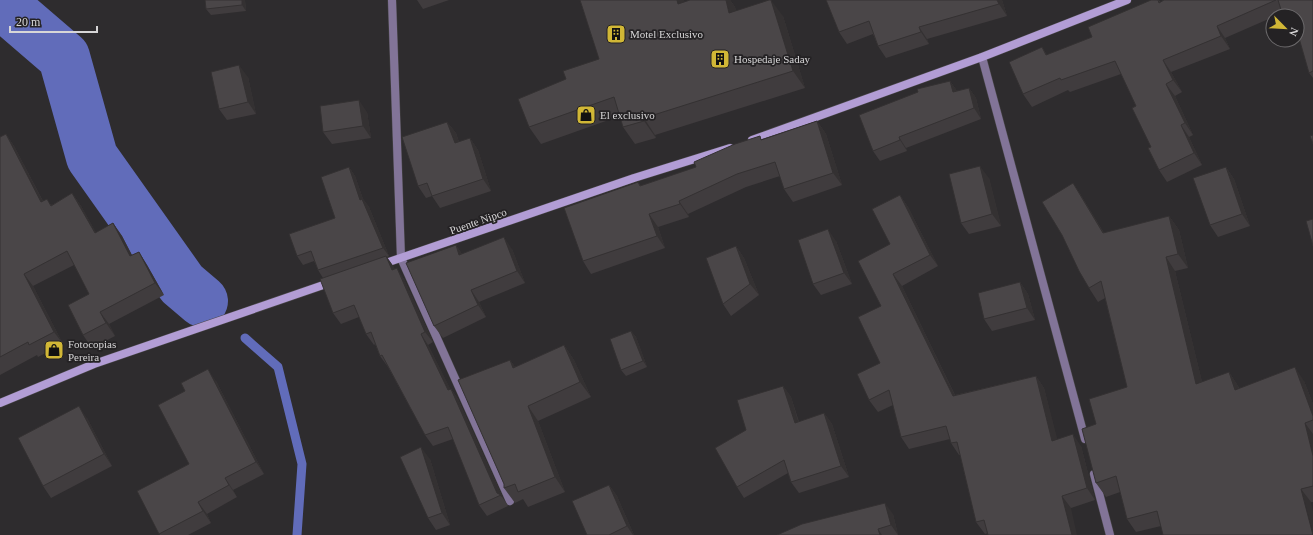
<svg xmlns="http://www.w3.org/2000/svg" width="1313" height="535" font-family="Georgia,serif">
	<rect width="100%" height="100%" fill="#2e2c2e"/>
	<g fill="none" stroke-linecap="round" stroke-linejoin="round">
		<path stroke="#616cba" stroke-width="9" d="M 245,338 L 278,367 L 302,464 L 297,535"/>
		<path stroke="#616cba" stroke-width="52" d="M 0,2 L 64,57 L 92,157 L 182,284 L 202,301"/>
		<defs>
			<path id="street" d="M 392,0 L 401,258 L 510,501
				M 982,57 L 1085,439
				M 1094,474 L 1110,535"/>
			<path id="secondary" d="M 752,140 L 982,57 L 1127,0
				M 380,265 L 634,178 L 730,148
				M 0,403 L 94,364 L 332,282"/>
		</defs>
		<use href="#street" stroke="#494749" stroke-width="9"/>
		<use href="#secondary" stroke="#494749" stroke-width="9"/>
		<use href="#street" stroke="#827498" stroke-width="8"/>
		<use href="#secondary" stroke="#b29dd5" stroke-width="8"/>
	</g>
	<path fill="#403c3e" d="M 205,0 L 245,0 L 246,11 L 211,15 L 206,9 Z
		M 417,0 L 449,0 L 423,9 Z
		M 580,0 L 684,0 L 684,2 L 690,0 L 730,0 L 735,7 L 736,11 L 783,16 L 805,88 L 655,135 L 656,138 L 635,144 L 623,127 L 620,116 L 541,144 L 529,127 L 566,79 L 599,59 Z
		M 826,0 L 1002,0 L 1007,16 L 927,39 L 929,44 L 886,58 L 878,46 L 873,34 L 847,44 L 839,32 Z
		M 1151,0 L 1159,0 L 1160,2 L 1164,0 L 1313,0 L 1313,78 L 1309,73 L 1300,41 L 1297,42 L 1295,40 L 1297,40 L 1297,16 L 1282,13 L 1276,16 L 1273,16 L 1273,17 L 1225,38 L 1230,49 L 1171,72 L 1182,92 L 1175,96 L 1193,135 L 1189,137 L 1202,165 L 1167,182 L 1159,170 L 1151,147 L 1136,106 L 1121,74 L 1070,92 L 1068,90 L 1032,107 L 1023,94 L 1042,47 L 1047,55 L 1092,37 Z
		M 248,77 L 256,114 L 227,120 L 219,109 Z
		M 950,81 L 957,91 L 969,88 L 976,98 L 981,119 L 906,148 L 907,151 L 880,161 L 873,151 Z
		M 367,112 L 371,138 L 332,144 L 323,132 Z
		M 817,121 L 826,134 L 842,185 L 793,202 L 784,189 L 780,176 L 746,187 L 688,214 L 689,217 L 658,227 L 665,248 L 591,274 L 583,261 L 638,182 L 641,186 L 696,167 L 762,139 Z
		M 447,122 L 456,133 L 459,142 L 470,138 L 478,150 L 491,191 L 440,208 L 432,196 L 426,198 L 418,186 Z
		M 6,134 L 14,146 L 43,201 L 52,205 L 72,193 L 81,206 L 96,233 L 113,223 L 122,236 L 132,255 L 139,252 L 147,265 L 164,295 L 109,324 L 115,336 L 92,348 L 83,335 L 89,294 L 74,265 L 33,286 L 63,344 L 38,357 L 37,355 L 0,375 L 0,137 Z
		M 349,167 L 355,176 L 363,199 L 369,207 L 389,256 L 387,257 L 395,269 L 404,279 L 433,342 L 428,345 L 450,389 L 451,389 L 458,399 L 503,498 L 508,506 L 487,516 L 479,505 L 453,439 L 433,446 L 425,435 L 388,367 L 380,356 L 375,344 L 374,345 L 366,334 L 359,317 L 341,324 L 333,313 L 323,278 L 318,270 L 314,261 L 303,265 L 297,256 L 335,218 Z
		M 1226,167 L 1234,179 L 1250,226 L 1218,237 L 1210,225 Z
		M 989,178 L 1001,226 L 969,234 L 961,223 Z
		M 1073,183 L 1082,197 L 1104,233 L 1169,216 L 1179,230 L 1188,268 L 1175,271 L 1202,382 L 1229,372 L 1238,386 L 1239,388 L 1304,381 L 1313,404 L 1313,502 L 1161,526 L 1136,532 L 1127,519 L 1120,492 L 1106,497 L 1096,483 L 1096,424 L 1127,387 L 1105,298 L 1098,302 L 1089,288 Z
		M 900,195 L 908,207 L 938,266 L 902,286 L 955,395 L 1036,376 L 1044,388 L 1057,440 L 1081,446 L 1095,500 L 1071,508 L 985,534 L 976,522 L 960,455 L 959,455 L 951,443 L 950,439 L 909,449 L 901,437 L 893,405 L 878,412 L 869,400 L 880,363 L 881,306 L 890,244 Z
		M 836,241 L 852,284 L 821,295 L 813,284 Z
		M 456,245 L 462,254 L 512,249 L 525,283 L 479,302 L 486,317 L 443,338 L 434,326 Z
		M 736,246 L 744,258 L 759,295 L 731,316 L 723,304 Z
		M 1020,282 L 1028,294 L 1035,320 L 992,331 L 984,319 Z
		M 631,331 L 636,337 L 647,367 L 626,376 L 621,370 Z
		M 564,345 L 574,360 L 591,397 L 538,421 L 565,492 L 528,507 L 523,499 L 515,503 L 504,488 L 510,360 L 515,367 Z
		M 216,381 L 264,474 L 233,490 L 237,497 L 207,514 L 211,523 L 188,535 L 160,535 L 137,491 L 189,464 Z
		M 783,386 L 791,397 L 799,422 L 824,413 L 832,424 L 849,477 L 799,493 L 791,482 L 788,473 L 744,498 L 737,487 L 746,430 Z
		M 87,418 L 112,466 L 51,498 L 43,486 Z
		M 430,459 L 450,525 L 436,530 L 428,518 Z
		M 609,485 L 617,496 L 634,535 L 587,535 Z
		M 893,514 L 898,535 L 777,535 Z"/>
	<path fill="#343132" d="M 242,0 L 245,0 L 246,11 L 242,5 Z
		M 677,0 L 684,0 L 690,21 L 678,4 Z
		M 726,0 L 730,0 L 735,7 L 741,30 L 729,13 Z
		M 771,0 L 783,16 L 805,88 L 793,71 Z
		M 997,0 L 1002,0 L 1007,16 L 999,4 Z
		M 1217,26 L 1225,38 L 1230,49 L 1221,36 Z
		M 919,27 L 927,39 L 929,44 L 921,32 Z
		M 1042,47 L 1050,59 L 1046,55 Z
		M 1163,60 L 1171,72 L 1182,92 L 1173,80 Z
		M 239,65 L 248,77 L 256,114 L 248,102 Z
		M 950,81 L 957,91 L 953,92 Z
		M 1166,84 L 1175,96 L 1193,135 L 1185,123 Z
		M 969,88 L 976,98 L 981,119 L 974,108 Z
		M 359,100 L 367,112 L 371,138 L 363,126 Z
		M 644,118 L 655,135 L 656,138 L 644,121 Z
		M 817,121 L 826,134 L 842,185 L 833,173 Z
		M 447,122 L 456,133 L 463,155 L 455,143 Z
		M 1181,125 L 1189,137 L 1202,165 L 1194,153 Z
		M 6,134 L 14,146 L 50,215 L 41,202 Z
		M 899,137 L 906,148 L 907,151 L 900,140 Z
		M 470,138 L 478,150 L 491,191 L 483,179 Z
		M 980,166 L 989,178 L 1001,226 L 992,214 Z
		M 349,167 L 355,176 L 363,199 L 369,207 L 389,256 L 383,248 L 360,200 Z
		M 1226,167 L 1234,179 L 1250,226 L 1242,214 Z
		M 1073,183 L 1082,197 L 1112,247 L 1103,233 Z
		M 72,193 L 81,206 L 104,246 L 95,233 Z
		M 900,195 L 908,207 L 938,266 L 930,255 Z
		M 679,201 L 688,214 L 689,217 L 680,204 Z
		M 649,214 L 658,227 L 665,248 L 657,236 Z
		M 1169,216 L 1179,230 L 1188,268 L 1178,254 Z
		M 113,223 L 122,236 L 139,269 L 130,256 Z
		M 828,229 L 836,241 L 852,284 L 844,273 Z
		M 504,237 L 512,249 L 525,283 L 517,271 Z
		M 456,245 L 464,257 L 459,255 Z
		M 736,246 L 744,258 L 759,295 L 750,284 Z
		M 139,252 L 147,265 L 164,295 L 155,283 Z
		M 386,256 L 394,267 L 400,280 L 392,270 Z
		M 1166,257 L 1175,271 L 1206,398 L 1196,384 Z
		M 397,268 L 404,279 L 433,342 L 425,332 Z
		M 24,274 L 33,286 L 63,344 L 54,332 Z
		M 893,274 L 902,286 L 961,408 L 953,396 Z
		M 1020,282 L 1028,294 L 1035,320 L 1027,308 Z
		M 471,290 L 479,302 L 486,317 L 478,305 Z
		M 100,312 L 109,324 L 115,336 L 106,323 Z
		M 631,331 L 636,337 L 647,367 L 643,361 Z
		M 421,334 L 428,345 L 456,400 L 448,390 Z
		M 564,345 L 574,360 L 591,397 L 580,382 Z
		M 510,360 L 521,375 L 513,368 Z
		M 1295,367 L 1304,381 L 1313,404 L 1313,416 Z
		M 208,369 L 216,381 L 264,474 L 256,462 Z
		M 1229,372 L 1238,386 L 1244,404 L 1235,390 Z
		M 1036,376 L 1044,388 L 1061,453 L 1052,441 Z
		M 783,386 L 791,397 L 802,434 L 795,423 Z
		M 451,389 L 458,399 L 503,498 L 497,493 Z
		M 79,406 L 87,418 L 112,466 L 104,454 Z
		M 528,406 L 538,421 L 565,492 L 555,477 Z
		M 824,413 L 832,424 L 849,477 L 841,466 Z
		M 1305,423 L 1313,434 L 1313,456 Z
		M 1073,434 L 1081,446 L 1095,500 L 1087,488 Z
		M 421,447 L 430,459 L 450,525 L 442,513 Z
		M 225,478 L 233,490 L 237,497 L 229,485 Z
		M 609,485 L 617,496 L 634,535 L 633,535 L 627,526 Z
		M 1301,489 L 1311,502 L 1313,511 L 1313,533 Z
		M 1062,496 L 1071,508 L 1077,535 L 1072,535 Z
		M 198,502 L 207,514 L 211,523 L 203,511 Z
		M 885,503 L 893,514 L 898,535 L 891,525 Z
		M 878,529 L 882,535 L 880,535 Z"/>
	<path fill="#4a4648" stroke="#343132" d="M 205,0 L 242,0 L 242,5 L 206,9 Z
		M 580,0 L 677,0 L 678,4 L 690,0 L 726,0 L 729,13 L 769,0 L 771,0 L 793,71 L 644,118 L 644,121 L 623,127 L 614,97 L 529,127 L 518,99 L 566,79 L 563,71 L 599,59 Z
		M 826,0 L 997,0 L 999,4 L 919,27 L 921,32 L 878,46 L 869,21 L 839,32 Z
		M 1151,0 L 1158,0 L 1159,3 L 1164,0 L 1276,0 L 1217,26 L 1221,36 L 1163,60 L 1173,80 L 1166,84 L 1185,123 L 1181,125 L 1194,153 L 1159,170 L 1148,148 L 1151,147 L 1132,108 L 1136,106 L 1115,61 L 1061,80 L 1060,78 L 1023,94 L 1009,62 L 1042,47 L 1046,55 L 1092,37 L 1088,27 Z
		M 1278,0 L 1313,0 L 1313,71 L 1309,73 L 1297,31 L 1297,16 L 1283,16 Z
		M 239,65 L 248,102 L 219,109 L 211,72 Z
		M 950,81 L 953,92 L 969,88 L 974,108 L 899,137 L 900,140 L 873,151 L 859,115 L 918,92 L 917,89 Z
		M 359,100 L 363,126 L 323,132 L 320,106 Z
		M 817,121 L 833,173 L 784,189 L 775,162 L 737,174 L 679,201 L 680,204 L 649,214 L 657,236 L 583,261 L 564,208 L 638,182 L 640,186 L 696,167 L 694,162 L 735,144 L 760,136 L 761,140 Z
		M 447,122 L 455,143 L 470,138 L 483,179 L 432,196 L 427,183 L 418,186 L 402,137 Z
		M 6,134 L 41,202 L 47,199 L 51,206 L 72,193 L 95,233 L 113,223 L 130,256 L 139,252 L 155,283 L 100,312 L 106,323 L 83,335 L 68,305 L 89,294 L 67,251 L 24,274 L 54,332 L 29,345 L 28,342 L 0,357 L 0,137 Z
		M 1313,135 L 1313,144 L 1310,136 Z
		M 980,166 L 992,214 L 961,223 L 949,174 Z
		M 349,167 L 360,200 L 362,199 L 383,248 L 318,270 L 311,251 L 297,256 L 289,234 L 335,218 L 321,177 Z
		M 1226,167 L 1242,214 L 1210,225 L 1193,178 Z
		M 1073,183 L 1103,233 L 1169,216 L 1178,254 L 1166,257 L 1196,384 L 1229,372 L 1235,390 L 1295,367 L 1313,416 L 1313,420 L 1305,423 L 1313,456 L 1313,486 L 1301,489 L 1313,535 L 1163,535 L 1157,511 L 1127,519 L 1116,476 L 1096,483 L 1082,429 L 1096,424 L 1089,399 L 1127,387 L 1101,281 L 1089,288 L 1079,271 L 1062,235 L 1042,202 Z
		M 900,195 L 930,255 L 893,274 L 953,396 L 1036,376 L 1052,441 L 1073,434 L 1087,488 L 1062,496 L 1072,535 L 988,535 L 984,520 L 976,522 L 957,442 L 951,443 L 946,426 L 901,437 L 889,390 L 869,400 L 857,374 L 880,363 L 858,317 L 881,306 L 858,261 L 890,244 L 872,209 Z
		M 1313,219 L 1313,246 L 1306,221 Z
		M 828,229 L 844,273 L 813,284 L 798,240 Z
		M 504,237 L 517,271 L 471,290 L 478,305 L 434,326 L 406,263 L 456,245 L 459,255 Z
		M 736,246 L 750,284 L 723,304 L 706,258 Z
		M 386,256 L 392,270 L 397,268 L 425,332 L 421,334 L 448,390 L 451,389 L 497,493 L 501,495 L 479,505 L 448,427 L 425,435 L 382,355 L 380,356 L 371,332 L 366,334 L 354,305 L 333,313 L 320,279 Z
		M 1020,282 L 1027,308 L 984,319 L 978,293 Z
		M 631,331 L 643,361 L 621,370 L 610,339 Z
		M 564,345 L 580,382 L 528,406 L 555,477 L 518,492 L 515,484 L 504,488 L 504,484 L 458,380 L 510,360 L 513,368 Z
		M 208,369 L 256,462 L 225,478 L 229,485 L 198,502 L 203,511 L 159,534 L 137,491 L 189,464 L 158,405 L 185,391 L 181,383 Z
		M 783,386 L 795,423 L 824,413 L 841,466 L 791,482 L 784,460 L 737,487 L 715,448 L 746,430 L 737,400 Z
		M 79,406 L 104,454 L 43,486 L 18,438 Z
		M 421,447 L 442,513 L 428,518 L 400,457 Z
		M 609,485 L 627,526 L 609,535 L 587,535 L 572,501 Z
		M 885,503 L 891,525 L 878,529 L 880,535 L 777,535 L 802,524 Z"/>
	<defs>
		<symbol id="building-square" viewBox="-11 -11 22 22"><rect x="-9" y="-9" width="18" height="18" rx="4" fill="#d1b736" stroke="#242224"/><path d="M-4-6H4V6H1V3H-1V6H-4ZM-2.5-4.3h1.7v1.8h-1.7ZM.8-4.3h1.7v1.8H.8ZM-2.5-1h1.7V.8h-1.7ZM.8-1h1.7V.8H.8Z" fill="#111"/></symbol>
		<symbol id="shop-square" viewBox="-11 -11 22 22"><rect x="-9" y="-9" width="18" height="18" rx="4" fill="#d1b736" stroke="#242224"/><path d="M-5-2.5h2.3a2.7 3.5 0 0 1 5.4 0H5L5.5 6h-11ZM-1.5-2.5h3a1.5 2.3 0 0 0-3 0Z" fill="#111"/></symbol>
	</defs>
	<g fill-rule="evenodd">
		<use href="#building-square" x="605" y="23" width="22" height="22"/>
		<use href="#building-square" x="709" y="48" width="22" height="22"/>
		<use href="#shop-square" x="575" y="104" width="22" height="22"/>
		<use href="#shop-square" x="43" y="339" width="22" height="22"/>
	</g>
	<g text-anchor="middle" stroke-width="3.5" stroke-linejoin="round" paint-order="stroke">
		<g font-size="11" fill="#d7d6d7" stroke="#242224" text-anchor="start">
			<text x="630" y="38">Motel Exclusivo</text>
			<text x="734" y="63">Hospedaje Saday</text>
			<text x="600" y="119">El exclusivo</text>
			<text x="68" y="348">Fotocopias<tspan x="68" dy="13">Pereira</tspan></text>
		</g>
		<g font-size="11" fill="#d7d6d7" stroke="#242224">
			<text transform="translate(478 221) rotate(-19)" y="4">Puente Nipco</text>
		</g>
	</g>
	<g transform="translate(1285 28) rotate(114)"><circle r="19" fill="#242224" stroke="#6c6a6c"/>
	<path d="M0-3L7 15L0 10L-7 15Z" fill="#d1b736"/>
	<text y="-6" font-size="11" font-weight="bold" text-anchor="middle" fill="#d7d6d7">N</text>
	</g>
	<path d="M10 26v6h87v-6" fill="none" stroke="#d7d6d7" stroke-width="2"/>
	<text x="16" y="26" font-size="12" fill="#d7d6d7" stroke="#242224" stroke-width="3" paint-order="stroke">20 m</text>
</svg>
